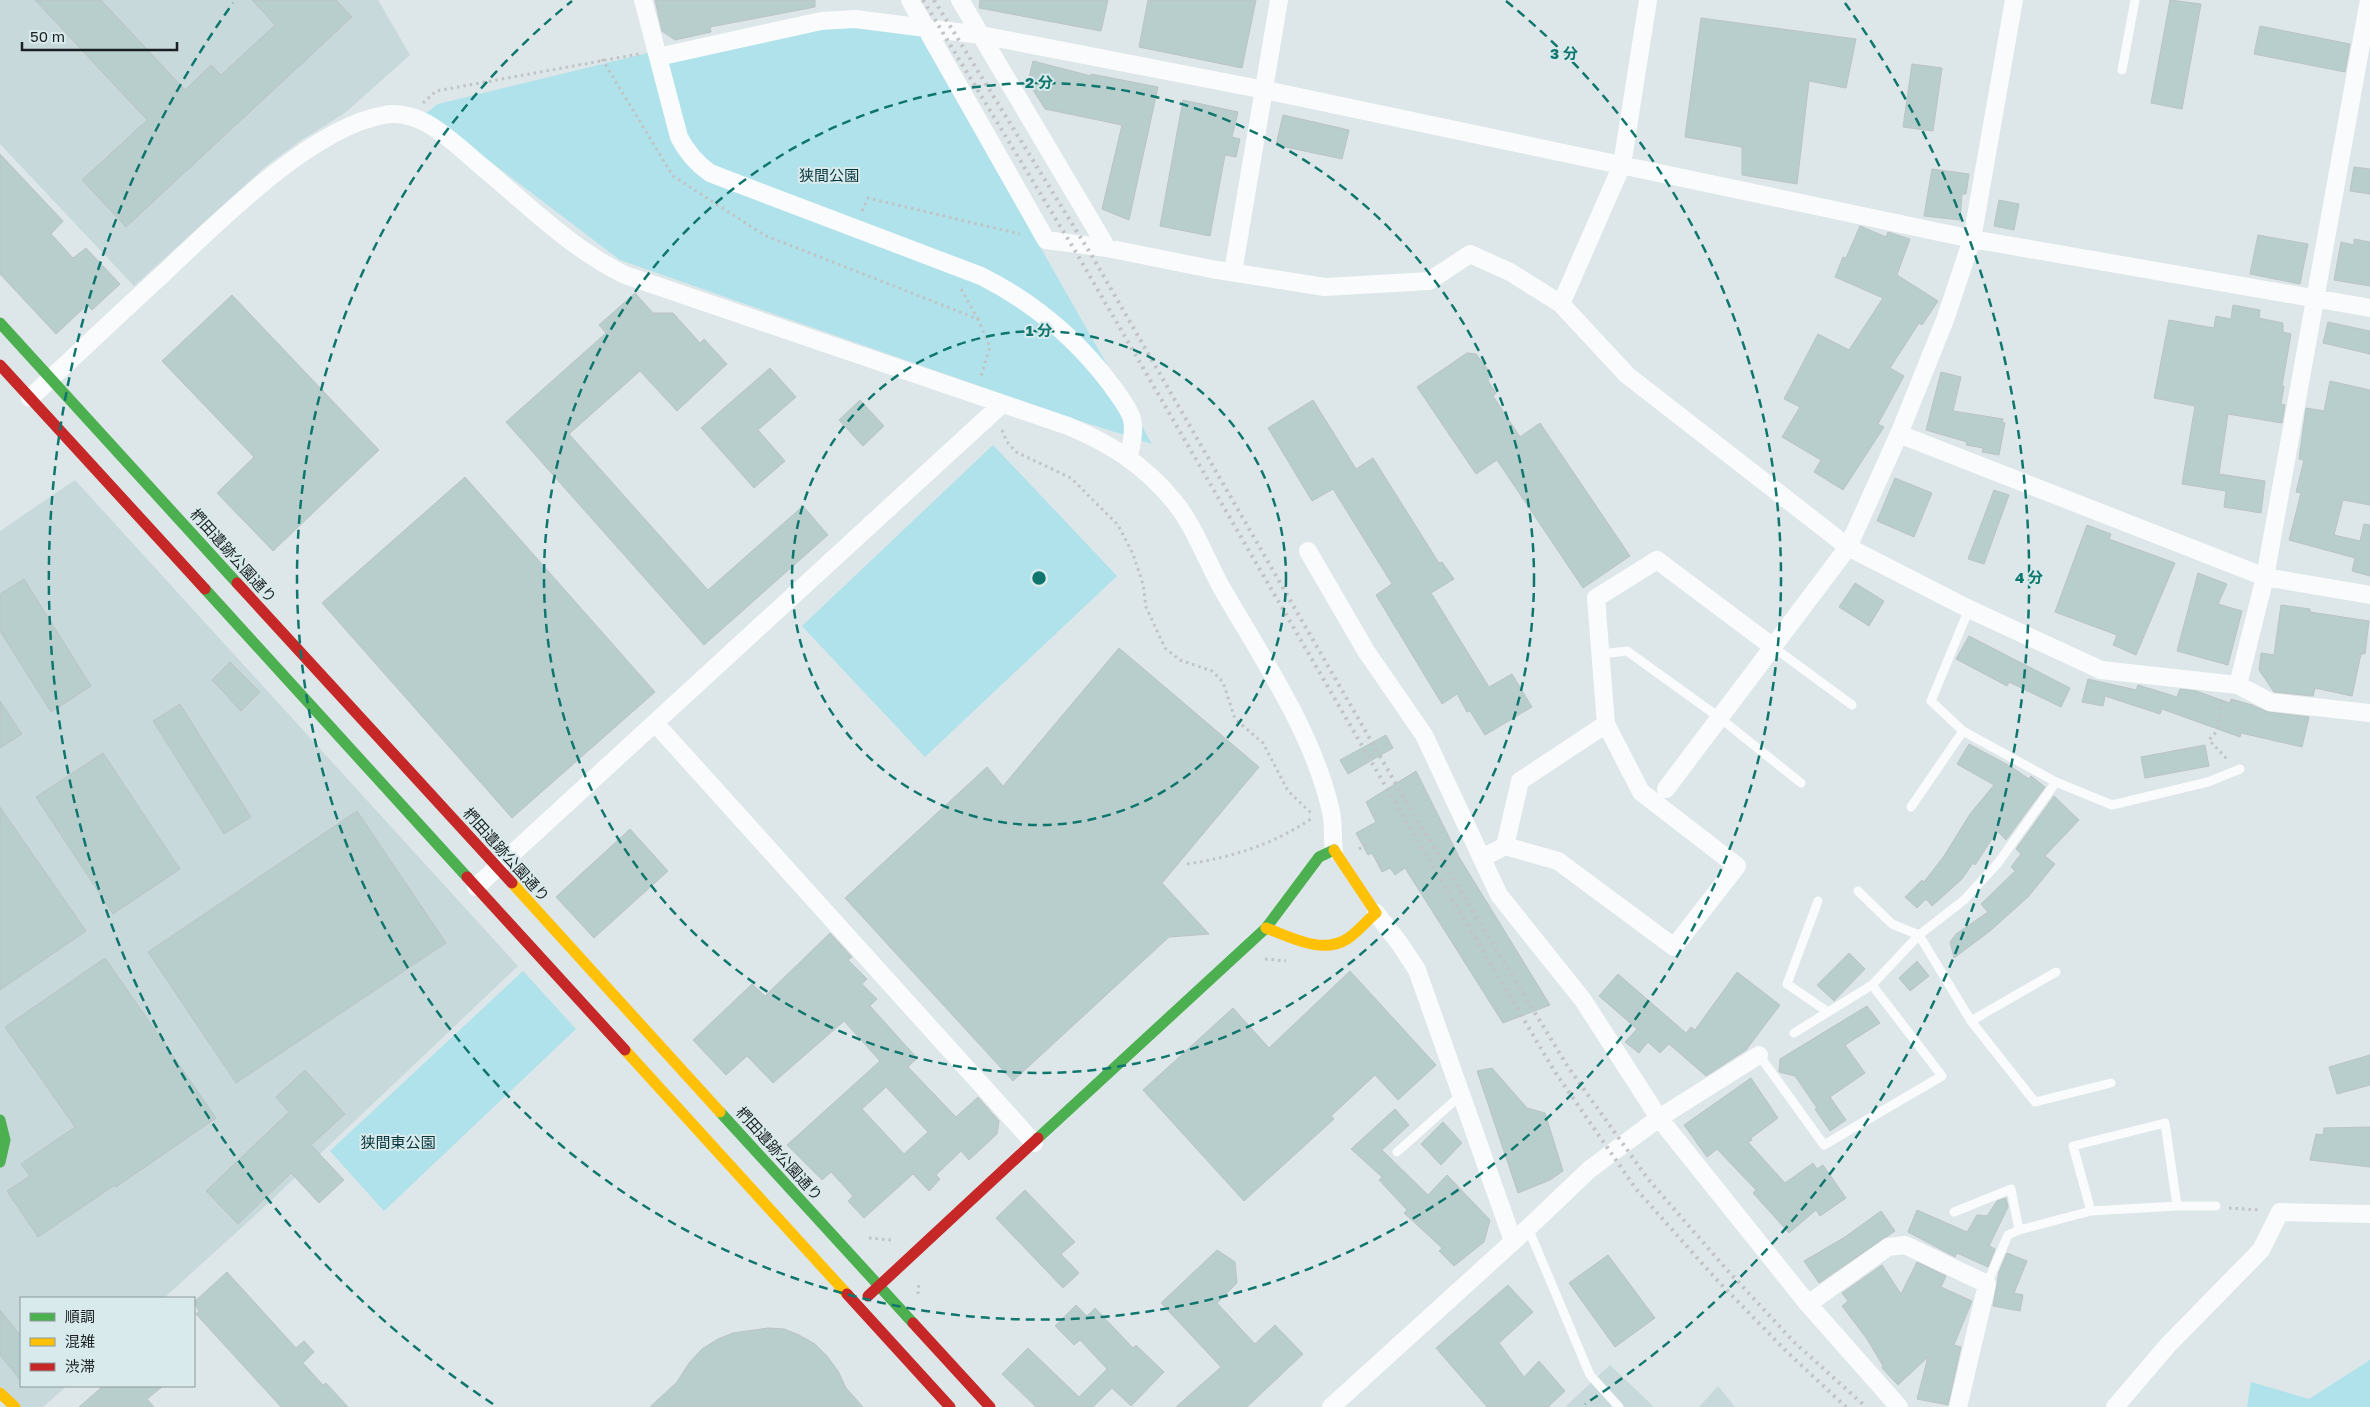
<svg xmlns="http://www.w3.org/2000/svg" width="2370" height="1407" font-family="'Golos Text','Noto Sans JP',sans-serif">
	<rect width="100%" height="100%" fill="#dde6e8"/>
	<path fill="#c8d9dc" d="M 0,0 L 378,0 L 410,55 L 345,113 L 300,141 L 265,167 L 134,286 L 0,144 Z
		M 75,480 L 518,966 L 261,1210 L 164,1298 L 21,1298 L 21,1386 L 67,1386 L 43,1407 L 17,1407 L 0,1392 L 0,531 Z
		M 1610,1365 L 1654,1407 L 1565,1407 Z
		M 1718,1386 L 1735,1407 L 1699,1407 Z"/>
	<path fill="#afe2eb" d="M 878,17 L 913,23 L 1152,444 L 1065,416 L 620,260 L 433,118 L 421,117 L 438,104 L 656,51 Z
		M 993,445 L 1117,576 L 925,757 L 802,626 Z
		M 523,971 L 576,1029 L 384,1211 L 330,1151 Z
		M 2370,1288 L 2370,1407 L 2247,1407 L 2251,1382 L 2309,1399 L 2370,1360 Z"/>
	<path fill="#b8cecd" stroke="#bbc3c3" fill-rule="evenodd" d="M 35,0 L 101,0 L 185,90 L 211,65 L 221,75 L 275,25 L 252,0 L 336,0 L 352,17 L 126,227 L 82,180 L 147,120 Z
		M 655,0 L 815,0 L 815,7 L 710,27 L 711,32 L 675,40 L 662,31 Z
		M 980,0 L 1108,0 L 1101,31 L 979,8 Z
		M 1148,0 L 1256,0 L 1242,68 L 1139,47 Z
		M 2170,0 L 2201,4 L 2182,109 L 2151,103 Z
		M 1701,18 L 1856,39 L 1846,88 L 1809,81 L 1797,184 L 1742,175 L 1742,147 L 1685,137 Z
		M 2260,26 L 2350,44 L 2345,72 L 2254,54 Z
		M 1033,61 L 1091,76 L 1091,74 L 1158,87 L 1129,220 L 1102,209 L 1122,125 L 1045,109 L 1028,82 Z
		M 1912,64 L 1942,68 L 1933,131 L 1903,127 Z
		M 1183,100 L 1238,112 L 1232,137 L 1240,139 L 1236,157 L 1225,155 L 1210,236 L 1160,226 Z
		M 1283,115 L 1349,130 L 1342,159 L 1276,145 Z
		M 0,154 L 63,221 L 51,234 L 73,258 L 86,248 L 120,284 L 92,310 L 87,305 L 56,334 L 0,274 Z
		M 2354,167 L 2370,169 L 2370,194 L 2350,191 Z
		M 1932,169 L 1969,174 L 1966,194 L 1962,194 L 1960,220 L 1924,216 Z
		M 1999,200 L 2019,204 L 2014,230 L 1994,226 Z
		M 1860,226 L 1886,237 L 1888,232 L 1910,239 L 1897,275 L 1938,301 L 1922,325 L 1919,323 L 1890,368 L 1904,376 L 1878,424 L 1884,427 L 1843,490 L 1814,472 L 1821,460 L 1782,437 L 1800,407 L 1784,399 L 1818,334 L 1849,350 L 1883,298 L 1835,277 L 1843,257 L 1846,258 Z
		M 2258,235 L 2308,244 L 2300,284 L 2250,274 Z
		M 2354,239 L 2370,242 L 2370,286 L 2334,280 L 2341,242 L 2354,245 Z
		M 635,293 L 653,313 L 673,313 L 700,343 L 704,339 L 727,364 L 677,411 L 640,371 L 569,434 L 708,590 L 803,506 L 828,535 L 704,645 L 506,422 L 606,333 L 599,325 Z
		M 232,295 L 379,450 L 273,551 L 217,493 L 254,457 L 162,361 Z
		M 2233,305 L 2260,310 L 2259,318 L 2283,323 L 2283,332 L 2291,334 L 2282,386 L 2284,386 L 2281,404 L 2285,405 L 2282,423 L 2228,414 L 2219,474 L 2265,481 L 2261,513 L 2224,507 L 2226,491 L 2182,484 L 2195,406 L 2154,398 L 2169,320 L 2214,328 L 2216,316 L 2231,319 Z
		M 2328,322 L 2370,331 L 2370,354 L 2323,343 Z
		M 1467,353 L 1476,354 L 1490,372 L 1488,381 L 1496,393 L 1493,396 L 1520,437 L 1540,423 L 1630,556 L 1583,588 L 1497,460 L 1476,474 L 1417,387 Z
		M 770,368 L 796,397 L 758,430 L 785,461 L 754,488 L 701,428 Z
		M 1941,372 L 1961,377 L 1953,411 L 2003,419 L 2002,422 L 2005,423 L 1999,455 L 1982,452 L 1983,448 L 1966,445 L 1967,442 L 1926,430 Z
		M 2330,381 L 2370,390 L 2370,505 L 2343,500 L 2334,535 L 2360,541 L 2364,524 L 2370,525 L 2370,576 L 2352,571 L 2355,558 L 2289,540 L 2301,493 L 2296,492 L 2304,460 L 2299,459 L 2306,408 L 2324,411 Z
		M 860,400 L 884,426 L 863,446 L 839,420 Z
		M 1313,400 L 1356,469 L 1373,458 L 1439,563 L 1442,562 L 1454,579 L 1431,593 L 1489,687 L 1512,674 L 1532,707 L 1485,735 L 1470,711 L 1467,712 L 1457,694 L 1442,704 L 1376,595 L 1392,584 L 1333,489 L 1312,501 L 1268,428 Z
		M 465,477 L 655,692 L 512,818 L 322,603 Z
		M 1895,478 L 1932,493 L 1914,537 L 1877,521 Z
		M 1994,490 L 2009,495 L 1984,564 L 1968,559 Z
		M 2087,525 L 2111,534 L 2109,539 L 2175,563 L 2136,655 L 2113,645 L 2117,635 L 2055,612 Z
		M 2198,573 L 2227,584 L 2218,604 L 2242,611 L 2228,665 L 2177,651 Z
		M 24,579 L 91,686 L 51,712 L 0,631 L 0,594 Z
		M 1855,583 L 1884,601 L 1869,626 L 1839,607 Z
		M 2281,605 L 2310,609 L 2310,612 L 2369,621 L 2365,654 L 2361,654 L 2352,696 L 2315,688 L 2313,696 L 2274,692 L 2259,670 L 2261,653 L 2274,655 Z
		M 1969,636 L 2070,688 L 2061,707 L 2009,682 L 2007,686 L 1956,659 Z
		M 1119,648 L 1259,767 L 1162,883 L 1209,934 L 1169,937 L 1013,1081 L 845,898 L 987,767 L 1003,786 Z
		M 230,662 L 260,692 L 241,711 L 212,680 Z
		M 2088,679 L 2136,690 L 2138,685 L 2177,697 L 2180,689 L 2196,691 L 2230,703 L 2231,699 L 2252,705 L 2268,712 L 2309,717 L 2302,747 L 2241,733 L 2240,737 L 2162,709 L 2160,714 L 2105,696 L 2103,706 L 2082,702 Z
		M 0,701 L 22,734 L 0,748 Z
		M 180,704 L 251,817 L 224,834 L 153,721 Z
		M 1386,735 L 1393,748 L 1348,774 L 1340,760 Z
		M 1969,744 L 2010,766 L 2029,779 L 2031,776 L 2045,787 L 2006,840 L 1997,831 L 1975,865 L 1973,863 L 1962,879 L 1932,906 L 1926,899 L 1917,908 L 1905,897 L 1922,880 L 1924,882 L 1944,856 L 1970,814 L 1994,785 L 1957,764 Z
		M 2205,745 L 2209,766 L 2145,778 L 2141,757 Z
		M 103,753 L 180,869 L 113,914 L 36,797 Z
		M 1416,771 L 1459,857 L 1550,1005 L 1503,1023 L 1405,868 L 1395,875 L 1390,868 L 1382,872 L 1372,853 L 1368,855 L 1356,833 L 1376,822 L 1366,802 Z
		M 2054,796 L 2079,820 L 2045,856 L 2055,864 L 2028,897 L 1990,931 L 1954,958 L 1950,942 L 1956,934 L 1988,912 L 1981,904 L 2015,871 L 2011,867 L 2021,854 L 2016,849 Z
		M 0,807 L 86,931 L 0,990 Z
		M 357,811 L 446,943 L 236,1083 L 148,952 Z
		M 630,829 L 668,871 L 594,938 L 556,897 Z
		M 830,933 L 852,957 L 848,960 L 867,979 L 862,984 L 877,999 L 870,1006 L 917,1058 L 908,1067 L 956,1117 L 978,1097 L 999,1121 L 997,1134 L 969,1160 L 961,1151 L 936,1175 L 940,1179 L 929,1191 L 913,1174 L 864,1218 L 848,1201 L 853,1196 L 831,1172 L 822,1180 L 787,1145 L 880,1061 L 844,1021 L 773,1083 L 747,1056 L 726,1075 L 693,1040 L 752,984 L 765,996 ZM 886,1087 L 928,1132 L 904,1154 L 862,1109 Z
		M 1849,953 L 1865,969 L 1834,1001 L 1817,985 Z
		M 105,958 L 216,1118 L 116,1187 L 115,1185 L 38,1237 L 7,1191 L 30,1176 L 21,1164 L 75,1127 L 5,1027 Z
		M 1917,961 L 1929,976 L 1910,991 L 1899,978 Z
		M 1350,971 L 1436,1065 L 1398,1100 L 1375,1075 L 1331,1116 L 1334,1119 L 1244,1201 L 1143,1090 L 1233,1008 L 1269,1048 Z
		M 1737,972 L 1780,1005 L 1746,1050 L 1706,1076 L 1669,1044 L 1660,1053 L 1648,1042 L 1639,1053 L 1625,1042 L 1637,1029 L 1599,996 L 1618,974 L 1686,1033 L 1691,1027 L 1695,1030 Z
		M 1867,1006 L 1880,1023 L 1845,1045 L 1865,1073 L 1830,1097 L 1846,1120 L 1830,1131 L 1815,1109 L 1817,1108 L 1795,1076 L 1779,1072 L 1780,1059 Z
		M 2370,1055 L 2370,1085 L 2337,1094 L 2329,1067 Z
		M 1492,1068 L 1527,1108 L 1545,1113 L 1563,1171 L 1550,1180 L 1518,1193 L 1477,1071 Z
		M 305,1070 L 345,1114 L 311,1145 L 344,1180 L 319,1203 L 291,1173 L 238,1224 L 206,1191 L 289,1112 L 276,1097 Z
		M 1751,1078 L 1778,1118 L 1751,1138 L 1752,1140 L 1748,1142 L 1785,1183 L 1813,1163 L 1817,1169 L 1823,1165 L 1846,1198 L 1820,1216 L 1816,1210 L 1789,1233 L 1753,1193 L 1756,1190 L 1717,1149 L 1707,1157 L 1684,1125 Z
		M 1395,1109 L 1409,1125 L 1382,1150 L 1428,1195 L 1447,1175 L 1490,1220 L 1484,1242 L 1454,1266 L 1439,1251 L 1442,1248 L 1404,1213 L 1407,1210 L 1379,1180 L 1382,1177 L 1351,1149 Z
		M 1443,1122 L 1462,1143 L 1441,1165 L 1421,1144 Z
		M 2370,1127 L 2370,1167 L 2310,1160 L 2316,1134 L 2323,1135 L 2324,1128 Z
		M 1025,1190 L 1075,1242 L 1061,1254 L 1079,1273 L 1063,1288 L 996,1218 Z
		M 2006,1198 L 2008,1207 L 1989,1246 L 1995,1249 L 1988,1267 L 1957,1253 L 1955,1257 L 1908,1232 L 1917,1210 L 1967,1232 L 1977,1215 L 1987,1216 L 1997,1201 Z
		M 1881,1211 L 1895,1231 L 1819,1283 L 1804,1261 L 1845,1237 Z
		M 1217,1250 L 1235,1262 L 1237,1283 L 1217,1303 L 1255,1344 L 1275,1325 L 1303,1354 L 1247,1407 L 1176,1407 L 1221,1367 L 1161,1303 Z
		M 2007,1253 L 2027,1261 L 2014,1293 L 2023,1295 L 2020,1311 L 1993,1306 L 1999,1272 Z
		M 1608,1255 L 1655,1318 L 1615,1347 L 1569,1283 Z
		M 1917,1262 L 1946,1276 L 1941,1287 L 1972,1301 L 1954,1345 L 1961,1347 L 1948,1405 L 1917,1399 L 1928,1357 L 1898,1385 L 1882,1368 L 1883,1366 L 1867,1339 L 1842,1306 L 1848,1301 L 1842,1293 L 1882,1265 L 1901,1294 Z
		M 227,1272 L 296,1348 L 304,1341 L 314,1352 L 303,1363 L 323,1385 L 326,1383 L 348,1407 L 281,1407 L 196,1314 L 199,1311 L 194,1302 Z
		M 1508,1285 L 1533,1312 L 1499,1343 L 1524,1377 L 1539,1361 L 1565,1391 L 1548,1407 L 1487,1407 L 1436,1348 Z
		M 1076,1305 L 1087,1316 L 1095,1308 L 1133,1348 L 1136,1345 L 1164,1372 L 1131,1406 L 1112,1388 L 1093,1407 L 1036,1407 L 1002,1374 L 1028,1348 L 1079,1397 L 1107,1369 L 1080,1340 L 1074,1345 L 1055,1326 Z
		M 0,1310 L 21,1336 L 21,1381 L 0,1355 Z
		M 768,1328 L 784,1329 L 799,1335 L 815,1344 L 827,1356 L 838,1371 L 846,1388 L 863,1407 L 650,1407 L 677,1382 L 689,1363 L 702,1349 L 718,1339 L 733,1333 Z
		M 103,1386 L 163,1386 L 147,1399 L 154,1407 L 79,1407 Z"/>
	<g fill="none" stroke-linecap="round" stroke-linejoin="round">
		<path stroke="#c0c4c4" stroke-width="3" stroke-dasharray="2.5 4" stroke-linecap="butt" d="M 602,59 L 673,176 L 764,235 L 978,319 L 990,347 L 981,376
			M 423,103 L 436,91 L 639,54
			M 862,211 L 868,198 L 1020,234
			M 961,289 L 978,319
			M 1002,430 L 1007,442 L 1016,452 L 1071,478 L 1118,525 L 1133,554 L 1143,584 L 1146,607 L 1165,648 L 1180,660 L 1212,671 L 1223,682 L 1235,719 L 1263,743 L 1288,791 L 1311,813
			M 2222,701 L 2217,731 L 2209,740 L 2227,759
			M 1359,849 L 1369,843
			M 1187,864 C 1234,857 1274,844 1314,817
			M 1265,959 L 1286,961
			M 2229,1208 L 2260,1210
			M 869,1238 L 891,1240 L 894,1239
			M 918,1294 L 919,1281"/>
		<path stroke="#fafbfc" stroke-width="9" d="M 2122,70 L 2135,0
			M 1773,647 L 1852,705
			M 1601,654 L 1627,651 L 1720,718 L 1801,783
			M 2056,782 L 2112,805 L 2208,782 L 2240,769
			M 1911,807 L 1963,731
			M 1858,891 L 1892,924 L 1919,935 L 1971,1021 L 2035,1102 L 2111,1083
			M 1818,901 L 1787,984 L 1828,1012
			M 1971,1021 L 2056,972
			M 1794,1033 L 1872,985 L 1919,935 L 1964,900 L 1998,863 L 2056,782 L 1963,731 L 1931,701 L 1969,609
			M 1759,1055 L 1824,1145 L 1942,1076 L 1872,985
			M 1397,1152 L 1461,1095
			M 2091,1211 L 2073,1146 L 2165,1123 L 2177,1206
			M 1954,1212 L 2011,1189 L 2019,1230
			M 1528,1228 L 1590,1375 L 1619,1407
			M 1987,1284 L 2008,1235 L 2019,1230 L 2091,1211 L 2177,1206 L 2216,1206"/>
		<path stroke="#fafbfc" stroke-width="18" d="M 643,0 L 679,137 C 687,153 696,163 710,173 L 981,276 C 1033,302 1078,340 1112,386 C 1119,396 1129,408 1132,419 C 1135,432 1131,445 1129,457
			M 910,0 L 1046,240 L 1107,248 L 1211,269 L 1325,287 L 1429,281 L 1470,254 L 1510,272 L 1561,304 L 1627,375 L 1848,547 L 1969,609 L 2101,670 L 2238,685 L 2270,702 L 2370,713
			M 960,0 L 1107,248
			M 658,57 L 821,21 L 855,19 L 981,35 L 1265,90 L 1972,239 L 2370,308
			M 1233,272 L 1279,0
			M 1561,304 L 1622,165 L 1648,0
			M 30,398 C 74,357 118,315 163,274 C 217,223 310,128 384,115 C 399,112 415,117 428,124 C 447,135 465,152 481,166 C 528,205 570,248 625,275 L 1068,426 C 1109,443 1143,464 1172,499 C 1193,523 1205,557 1220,585 C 1260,655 1314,733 1331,812 C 1334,824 1332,837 1334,850
			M 1899,434 L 2265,577 L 2370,595
			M 1308,551 L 1366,651 L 1424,735 L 1499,895 L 1583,1000 L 1659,1118 L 1808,1304 L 1899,1407
			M 2238,685 L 2265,577 L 2369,0
			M 655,723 L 1034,1143
			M 1666,789 L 1848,547 L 1899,434 L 1945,320 L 1972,239 L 2014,0
			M 1505,846 L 1558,861 L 1674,947 L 1737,866 L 1641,792 L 1606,724
			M 1482,858 L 1505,846 L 1520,781 L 1606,724 L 1596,598 L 1657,560 L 1773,647
			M 476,887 L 1002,404
			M 1376,913 L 1400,944 L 1417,970 L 1513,1241
			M 1808,1304 L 1888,1247 L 1905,1245 L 1987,1284 L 1958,1407
			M 1331,1407 L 1528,1228 L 1590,1169 L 1659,1118 L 1759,1055
			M 2115,1407 L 2168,1345 L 2261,1250 L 2280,1212 L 2370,1214"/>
		<path stroke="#4caf50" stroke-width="11" d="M 0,323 L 237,583
			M 205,589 L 467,877
			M 720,1112 L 913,1323
			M 0,1120 L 5,1140 L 0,1162
			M 1038,1138 L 1266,928 L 1319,857 L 1334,850"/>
		<path stroke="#ffc107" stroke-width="11" d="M 512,883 L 720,1112
			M 1266,928 C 1291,937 1322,955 1347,939 C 1358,932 1366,921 1376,913 L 1334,850
			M 625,1050 L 847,1294
			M 0,1393 L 15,1407"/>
		<path stroke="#c62828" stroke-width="11" d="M 0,365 L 205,589
			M 237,583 L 512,883
			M 467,877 L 625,1050
			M 847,1294 L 950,1407
			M 868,1296 L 1038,1138
			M 913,1323 L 990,1407"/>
		<path stroke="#c1c3c4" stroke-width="4" stroke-dasharray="2.5 5" stroke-linecap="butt" d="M 923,0 L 1077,254 L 1397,806 L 1555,1072 L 1636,1189 L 1716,1279 L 1786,1351 L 1846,1407
			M 934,0 L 1092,256 L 1404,798 L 1568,1067 L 1648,1179 L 1728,1271 L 1795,1343 L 1866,1407"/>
	</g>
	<g fill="none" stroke="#0f766e" stroke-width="2.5" stroke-dasharray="9 6">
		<circle cx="1039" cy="578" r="247"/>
		<circle cx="1039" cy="578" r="495"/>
		<path d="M1506 1A742 742 0 1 1 572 1"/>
		<path d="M493 1404A990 990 0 0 1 233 3M1845 3A990 990 0 0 1 1585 1404"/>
	</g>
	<g text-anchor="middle" stroke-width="4" stroke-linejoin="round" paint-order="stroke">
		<g font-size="15" fill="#05343a" stroke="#d9eaec">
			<text x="829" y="181">狭間公園</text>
			<text x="398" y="1148">狭間東公園</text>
		</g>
		<g font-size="15" fill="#1a2021" stroke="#d9eaec">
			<text transform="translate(233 556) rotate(48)" y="5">椚田遺跡公園通り</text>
			<text transform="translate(506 855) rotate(48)" y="5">椚田遺跡公園通り</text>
			<text transform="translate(779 1154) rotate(48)" y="5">椚田遺跡公園通り</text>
		</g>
	</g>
	<circle cx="1039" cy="578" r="8" fill="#0f766e" stroke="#d9eaec" stroke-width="2.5"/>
	<g font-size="15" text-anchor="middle" font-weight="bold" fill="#0f766e" stroke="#d9eaec" stroke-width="4" stroke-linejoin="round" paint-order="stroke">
		<text x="1564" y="59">3 分</text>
		<text x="1039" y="88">2 分</text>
		<text x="1039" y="336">1 分</text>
		<text x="2029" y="583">4 分</text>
	</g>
	<rect x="20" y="1297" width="175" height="90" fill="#d9eaec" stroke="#8d999b"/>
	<rect x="30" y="1313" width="25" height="8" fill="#4caf50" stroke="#8d999b"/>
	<text x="65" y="1322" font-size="15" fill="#1a2021">順調</text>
	<rect x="30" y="1338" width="25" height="8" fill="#ffc107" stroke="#8d999b"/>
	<text x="65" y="1347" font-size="15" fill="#1a2021">混雑</text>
	<rect x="30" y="1363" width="25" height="8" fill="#c62828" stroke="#8d999b"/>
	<text x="65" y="1372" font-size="15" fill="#1a2021">渋滞</text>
	<path d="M22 42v8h155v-8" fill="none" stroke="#1a2021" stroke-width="2.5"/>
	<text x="30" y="42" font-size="15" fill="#1a2021" stroke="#d9eaec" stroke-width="4" paint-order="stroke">50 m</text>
</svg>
